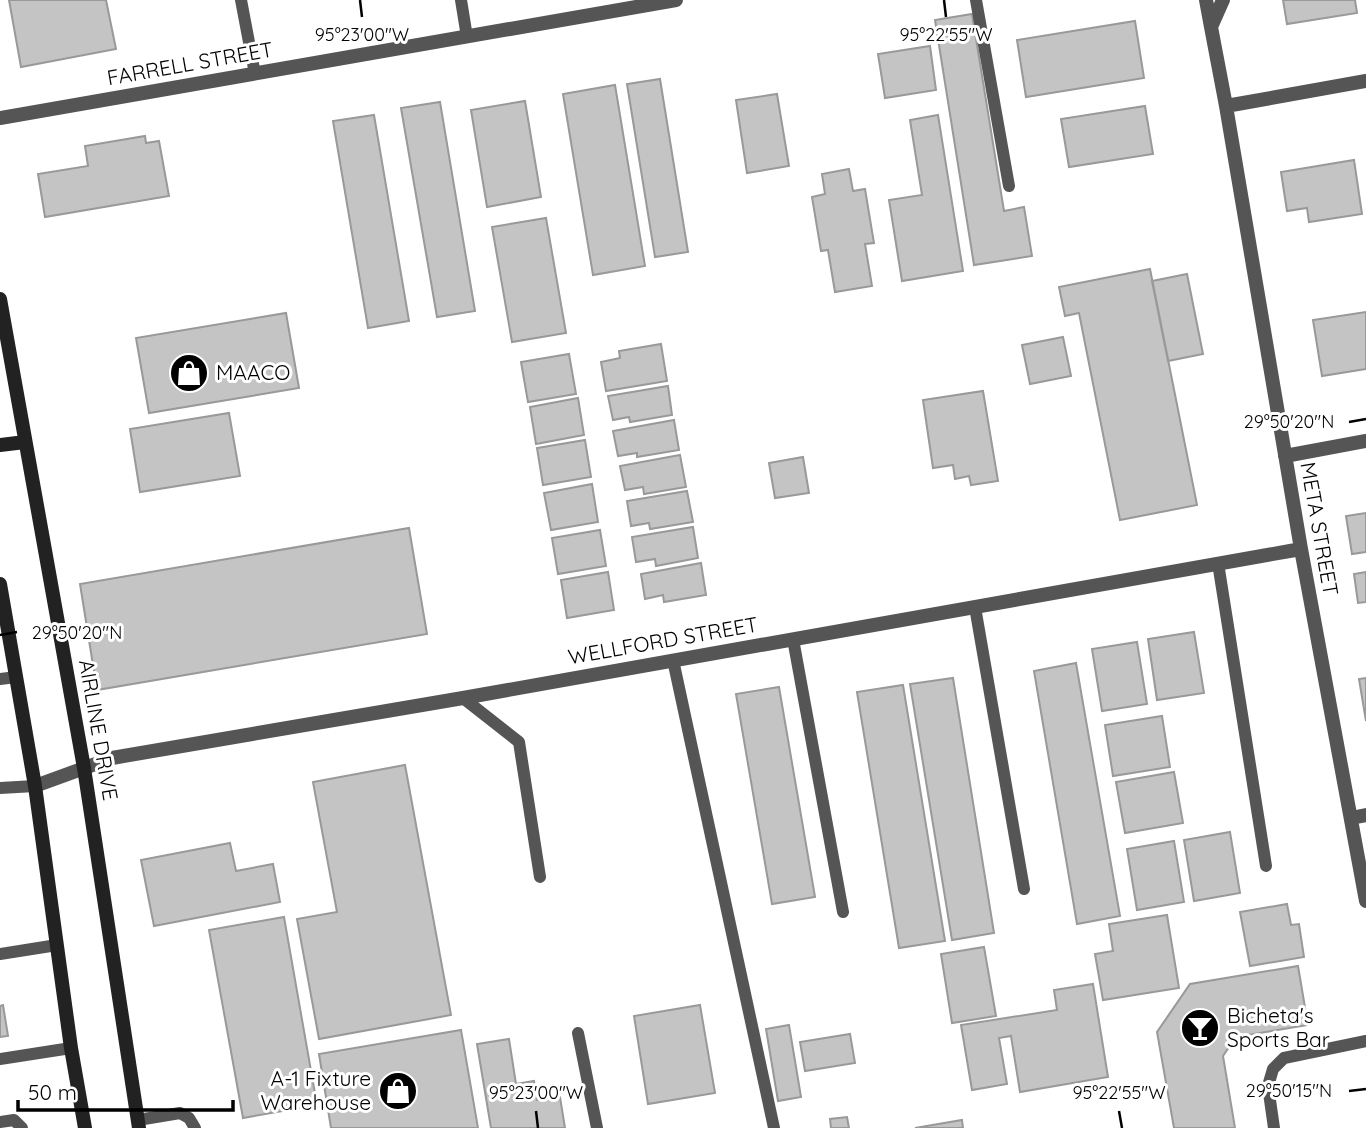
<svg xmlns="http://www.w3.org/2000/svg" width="1366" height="1128" font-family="Quicksand,sans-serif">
	<rect width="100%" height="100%" fill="#fff"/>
	<path fill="#c4c4c4" stroke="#999" stroke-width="2" d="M 9,0 L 106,0 L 116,49 L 21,67 Z
		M 1283,0 L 1355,0 L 1357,13 L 1287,24 Z
		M 972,14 L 1004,211 L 1024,207 L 1032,256 L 974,265 L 935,20 Z
		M 1135,21 L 1144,78 L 1026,97 L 1017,40 Z
		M 930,46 L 936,90 L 885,98 L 878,54 Z
		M 660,79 L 688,252 L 655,257 L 627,84 Z
		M 615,85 L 645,266 L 593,275 L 563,94 Z
		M 777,94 L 789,166 L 747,173 L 736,100 Z
		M 525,101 L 541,197 L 487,207 L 471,110 Z
		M 440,102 L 475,311 L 437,317 L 401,108 Z
		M 1145,106 L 1153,154 L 1069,167 L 1061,119 Z
		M 374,115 L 409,321 L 368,328 L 333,121 Z
		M 938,115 L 963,271 L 902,281 L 889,200 L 922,195 L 910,120 Z
		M 145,136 L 146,143 L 159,141 L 169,196 L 45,217 L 38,174 L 88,166 L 85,146 Z
		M 1354,160 L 1362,214 L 1309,222 L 1307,208 L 1287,211 L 1281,172 Z
		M 849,169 L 853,191 L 865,189 L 874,243 L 865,244 L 872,286 L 835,292 L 828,250 L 821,251 L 812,197 L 825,194 L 822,174 Z
		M 546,218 L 566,333 L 512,342 L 492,227 Z
		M 1150,269 L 1197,505 L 1120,520 L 1079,313 L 1065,316 L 1059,287 Z
		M 1187,274 L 1203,354 L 1168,361 L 1152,281 Z
		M 1366,312 L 1366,369 L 1322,376 L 1313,320 Z
		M 286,313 L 299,388 L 149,413 L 136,338 Z
		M 1063,337 L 1071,376 L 1030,384 L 1022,345 Z
		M 661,344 L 667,381 L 606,391 L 601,362 L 620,358 L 619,351 Z
		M 569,354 L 576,394 L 528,402 L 521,362 Z
		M 668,386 L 672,415 L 630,422 L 629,417 L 613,420 L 608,396 Z
		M 983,391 L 998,481 L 971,485 L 969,476 L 955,479 L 953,465 L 933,468 L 923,400 Z
		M 578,398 L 584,435 L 536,444 L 530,407 Z
		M 229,413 L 240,476 L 140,492 L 130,429 Z
		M 674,420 L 679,450 L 637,457 L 637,453 L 618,456 L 613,431 Z
		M 585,440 L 591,477 L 543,485 L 537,448 Z
		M 680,455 L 686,487 L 644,494 L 643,487 L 625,490 L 620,466 Z
		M 803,457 L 809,493 L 775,498 L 769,463 Z
		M 592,484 L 598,522 L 551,530 L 544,493 Z
		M 687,491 L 693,522 L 650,529 L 649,523 L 631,526 L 627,501 Z
		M 1366,513 L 1366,552 L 1352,554 L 1346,516 Z
		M 693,527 L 698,558 L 656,566 L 655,559 L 636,562 L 632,537 Z
		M 409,528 L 427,634 L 97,690 L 80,584 Z
		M 600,530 L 606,566 L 558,574 L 552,538 Z
		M 701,563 L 706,595 L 664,602 L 663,595 L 645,599 L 641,574 Z
		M 608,572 L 614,610 L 567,618 L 561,580 Z
		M 1366,572 L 1366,602 L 1358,603 L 1354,574 Z
		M 1194,632 L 1204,693 L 1157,700 L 1148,639 Z
		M 1137,642 L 1147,704 L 1102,711 L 1092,649 Z
		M 1076,663 L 1120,916 L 1077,924 L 1034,671 Z
		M 953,678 L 994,933 L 952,940 L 910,684 Z
		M 1366,678 L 1366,721 L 1359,679 Z
		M 903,685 L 945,941 L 899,948 L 857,692 Z
		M 779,687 L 815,897 L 772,904 L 736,694 Z
		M 1162,716 L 1170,767 L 1113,776 L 1105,725 Z
		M 405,765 L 451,1015 L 319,1039 L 297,919 L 337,912 L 313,782 Z
		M 1174,772 L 1183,823 L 1125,833 L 1116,782 Z
		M 1230,832 L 1240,893 L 1194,901 L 1184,840 Z
		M 1174,841 L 1184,902 L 1137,910 L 1127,849 Z
		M 230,843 L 236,871 L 273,864 L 280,902 L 154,926 L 141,860 Z
		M 1287,904 L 1291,925 L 1299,924 L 1304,957 L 1250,966 L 1240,912 Z
		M 1167,915 L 1179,988 L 1103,1000 L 1095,954 L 1113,951 L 1109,924 Z
		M 284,917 L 317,1105 L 243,1118 L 209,930 Z
		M 984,947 L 996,1016 L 952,1023 L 941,954 Z
		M 1298,966 L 1308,1025 L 1236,1037 L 1223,1056 L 1235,1128 L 1174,1128 L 1157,1032 L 1190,984 Z
		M 1093,984 L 1108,1077 L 1020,1092 L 1011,1036 L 999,1038 L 1007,1084 L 972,1090 L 961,1025 L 1057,1010 L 1054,990 Z
		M 3,1005 L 8,1036 L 0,1037 L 0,1006 Z
		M 700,1005 L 715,1093 L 648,1104 L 634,1016 Z
		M 789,1025 L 801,1097 L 778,1101 L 766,1029 Z
		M 461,1030 L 478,1128 L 331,1128 L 319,1054 Z
		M 850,1034 L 855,1063 L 805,1071 L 800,1042 Z
		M 509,1039 L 516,1084 L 534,1081 L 537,1100 L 560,1097 L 565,1128 L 491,1128 L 477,1044 Z
		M 847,1117 L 849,1128 L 831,1128 L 830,1119 Z
		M 962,1120 L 963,1128 L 915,1128 Z"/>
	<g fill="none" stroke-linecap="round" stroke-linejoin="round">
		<path stroke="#555" stroke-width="12" d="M 241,0 L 255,74
			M 461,0 L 467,37
			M 976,0 L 1009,186
			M 1218,563 L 1266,866
			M 975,607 L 1024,889
			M 793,639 L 843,912
			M 673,660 L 774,1128
			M 0,679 L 16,677
			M 463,698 L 519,742 L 540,877
			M 0,788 L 35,786
			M 0,954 L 57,945
			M 578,1033 L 597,1128
			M 0,1059 L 71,1048
			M 138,1120 L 180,1113 L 189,1118 L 195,1128
			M 0,1122 L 14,1120 L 22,1128
			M 1274,1128 L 1268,1086 L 1273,1069 L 1284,1058 L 1366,1041"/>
		<path stroke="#555" stroke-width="14" d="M 1206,0 L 1211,27
			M 1223,0 L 1211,27 L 1226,106 L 1301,549 L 1366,901
			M 1226,106 L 1366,81
			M 0,118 L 676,0
			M 1285,456 L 1366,441
			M 35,786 L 112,758 L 463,698 L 1301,549
			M 1351,818 L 1366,815"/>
		<path stroke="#222" stroke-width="14" d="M 0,299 L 84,768 L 139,1128
			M 0,445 L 25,442
			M 0,584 L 35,786 L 71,1048 L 85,1128"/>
	</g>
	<path fill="none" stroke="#000" stroke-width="2.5" d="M 360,0 L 362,17M 944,0 L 946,17M 1349,422 L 1366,419M 0,635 L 17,632M 1349,1091 L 1366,1089M 536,1111 L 538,1128M 1119,1111 L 1122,1128"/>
	<defs>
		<symbol id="shop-disc" viewBox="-11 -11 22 22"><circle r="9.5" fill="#000" stroke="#fff"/><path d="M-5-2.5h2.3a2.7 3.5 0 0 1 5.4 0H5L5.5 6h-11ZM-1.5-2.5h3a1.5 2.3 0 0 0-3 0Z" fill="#fff"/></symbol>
		<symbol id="bar-disc" viewBox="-11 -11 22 22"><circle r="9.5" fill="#000" stroke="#fff"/><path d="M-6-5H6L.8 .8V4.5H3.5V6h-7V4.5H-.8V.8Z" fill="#fff"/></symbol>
	</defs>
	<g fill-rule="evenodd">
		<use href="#shop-disc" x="167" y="351" width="44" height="44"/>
		<use href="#bar-disc" x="1178" y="1006" width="44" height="44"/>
		<use href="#shop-disc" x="376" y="1069" width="44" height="44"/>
	</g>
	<g text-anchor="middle" stroke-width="6" stroke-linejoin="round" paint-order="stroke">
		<g font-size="21" fill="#000" stroke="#fff">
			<text transform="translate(190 64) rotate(-10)" y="7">FARRELL STREET</text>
			<text transform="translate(1319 529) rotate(80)" y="7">META STREET</text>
			<text transform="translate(663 641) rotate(-10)" y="7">WELLFORD STREET</text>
			<text transform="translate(98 730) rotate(80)" y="7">AIRLINE DRIVE</text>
		</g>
		<g font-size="21" fill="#000" stroke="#fff" text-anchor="start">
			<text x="216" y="380">MAACO</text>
			<text x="1227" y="1023">Bicheta's<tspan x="1227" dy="24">Sports Bar</tspan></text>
			<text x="371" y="1086" text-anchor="end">A-1 Fixture<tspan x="371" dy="24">Warehouse</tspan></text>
		</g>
	</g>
	<g font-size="18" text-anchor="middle" fill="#000" stroke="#fff" stroke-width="6" stroke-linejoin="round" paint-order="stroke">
		<text x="946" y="41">95°22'55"W</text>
		<text x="362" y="41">95°23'00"W</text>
		<text x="1289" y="428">29°50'20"N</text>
		<text x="77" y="639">29°50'20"N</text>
		<text x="1289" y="1097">29°50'15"N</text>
		<text x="536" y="1099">95°23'00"W</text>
		<text x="1119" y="1099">95°22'55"W</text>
	</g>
	<path d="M18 1100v10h215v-10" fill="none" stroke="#000000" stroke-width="3.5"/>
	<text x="28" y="1100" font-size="21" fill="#000000" stroke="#ffffff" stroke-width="5" paint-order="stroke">50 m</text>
</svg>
